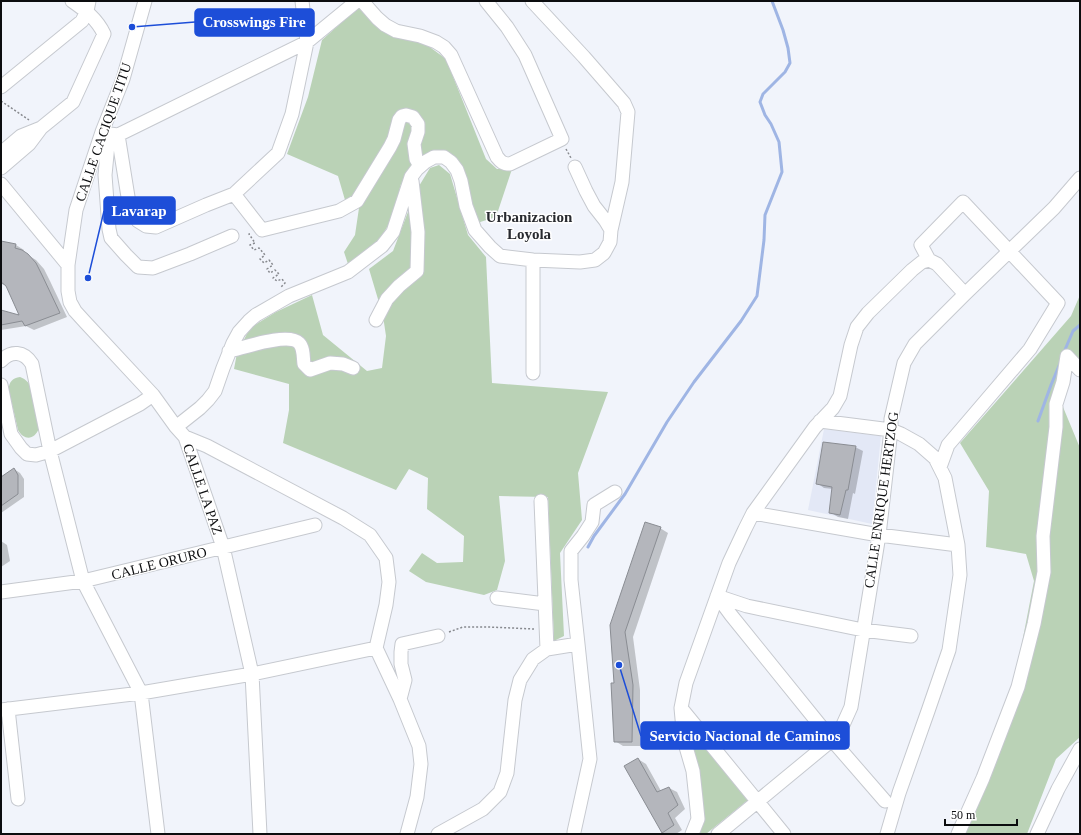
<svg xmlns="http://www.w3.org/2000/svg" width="1081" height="835" font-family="Georgia,serif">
	<rect width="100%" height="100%" fill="#f1f4fb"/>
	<path fill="#e3e8f6" d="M 824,429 L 881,436 L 872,524 L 808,510 Z"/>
	<path fill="#bad2b6" d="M 359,7 L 383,31 L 427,45 L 446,59 L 486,159 L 497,169 L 512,169 L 496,217 L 477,223 L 454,164 L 416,162 L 401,184 L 392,219 L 381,237 L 367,252 L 349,267 L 344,252 L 355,235 L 359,208 L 345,200 L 338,176 L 287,154 L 308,97 L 322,40 Z
		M 439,165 L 450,174 L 468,235 L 486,257 L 492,383 L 608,392 L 578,473 L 582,520 L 560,553 L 564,636 L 554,641 L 548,497 L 499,496 L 505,561 L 497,590 L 484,595 L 426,582 L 409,571 L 422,553 L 437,563 L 463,562 L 464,536 L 427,509 L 428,478 L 409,469 L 396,490 L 283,443 L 289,410 L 289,384 L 234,369 L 237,353 L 250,328 L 276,312 L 312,295 L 323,335 L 367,371 L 382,368 L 386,336 L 383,316 L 369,269 L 393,251 L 416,191 L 430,168 Z
		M 1080,295 L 1080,357 L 1063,377 L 1063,407 L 1080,448 L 1080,737 L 1056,759 L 1027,834 L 955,834 L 1014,684 L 1034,581 L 1026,554 L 986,547 L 989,491 L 960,443 L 1071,316 Z
		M 20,377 C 25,379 27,381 30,385 L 39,428 C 35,440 24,441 18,430 L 9,391 C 8,383 12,378 20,377 Z
		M 691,729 L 748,800 L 706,834 L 699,834 L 701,815 L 689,733 Z"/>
	<path fill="#0003" d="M 1,242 L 16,245 L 24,250 L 23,252 L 36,260 L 44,269 L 50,281 L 67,317 L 34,330 L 26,326 L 1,330 L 1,311 L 21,316 L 6,285 L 1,284 Z
		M 855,447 L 863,451 L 855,494 L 853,493 L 848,519 L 838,517 L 830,512 L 833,489 L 824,488 L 817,483 Z
		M 14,469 L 20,473 L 24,479 L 24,497 L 1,513 L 1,478 Z
		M 660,528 L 668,533 L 633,637 L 640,690 L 640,746 L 623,746 L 615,741 L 616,684 L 611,625 Z
		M 1,541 L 7,545 L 10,561 L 1,567 Z
		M 638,759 L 646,764 L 661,791 L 669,788 L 677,792 L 685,809 L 675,818 L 682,830 L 676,834 L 665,834 L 662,833 Z"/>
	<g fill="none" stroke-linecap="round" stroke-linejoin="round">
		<path stroke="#9fb5e4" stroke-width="3" d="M 1064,352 L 1073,331 L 1080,325
			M 1038,421 L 1051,385 L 1061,361
			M 588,547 L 594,536 L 625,494 L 667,422 L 694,382 L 741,321 L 757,296 L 764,240 L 765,215 L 782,172 L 779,142 L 771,124 L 765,115 L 760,102 L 763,94 L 785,72 L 790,63 L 788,48 L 783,30 L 772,1"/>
	</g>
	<path fill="#b4b6bc" stroke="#8a8d93" d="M 1,241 L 16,244 L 15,248 L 22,250 L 28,254 L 36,263 L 42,275 L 60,313 L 25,326 L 22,321 L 1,325 L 1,310 L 19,315 L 6,286 L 1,282 Z
		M 823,442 L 856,446 L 848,490 L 846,490 L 840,515 L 829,513 L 832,487 L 816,484 Z
		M 14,468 L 18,475 L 18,494 L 1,506 L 1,477 Z
		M 645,522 L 661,527 L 625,632 L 633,685 L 632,742 L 614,742 L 611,683 L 614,683 L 610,625 Z
		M 638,758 L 657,792 L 669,787 L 678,805 L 668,813 L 674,825 L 662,833 L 624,766 Z"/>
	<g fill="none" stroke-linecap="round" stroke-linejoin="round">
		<defs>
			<path id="minor" d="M 145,1 L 123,79 L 102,132 L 76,210 L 68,265 L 68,291 L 70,302 L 75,311 L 85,322 L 153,395 L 176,427 L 185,437 L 223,547 L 252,674 L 260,834
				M 362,1 L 377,18 L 385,25 L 396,31 L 420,36 L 436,42 L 444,47 L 451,55 L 497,157 C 501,162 503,164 510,164 L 562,139 L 525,55 L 507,27 L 486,1
				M 532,1 L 584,57 L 624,103 L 628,112 L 622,182 L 611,230
				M 1,87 L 82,21 L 87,11 L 89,1
				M 109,134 L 105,175 L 109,229 L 111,238 L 126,255 L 138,267 L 153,268 L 190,254 L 232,236
				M 110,134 L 118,135 L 307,42 L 357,1
				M 118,135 L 129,203 L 138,221 L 146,226 L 156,227 L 206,205 L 234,194 L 278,153 L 292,114 L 307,42 L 302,1
				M 1,153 L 21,136 L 41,128
				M 1,168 L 29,144 L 41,128 L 73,102 L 104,34 C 97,19 85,10 72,1
				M 1,184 L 68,265
				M 234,194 L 262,230 L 339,211 L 357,201 L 390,147 L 394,139 L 399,120 L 402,116 L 406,115 L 413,117 L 418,124 L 418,132 L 414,144 L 416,159 L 420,166
				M 929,260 L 921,245 L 963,202 L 1058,303 L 1030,349 L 948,445 L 940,467
				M 376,320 L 387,299 L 399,286 L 417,271 L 418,232 L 412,181
				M 229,351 C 243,348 288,332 299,343 C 304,348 303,358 304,364 L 310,370 L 330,363 L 343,364 L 353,368
				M 1067,356 L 1080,370
				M 1,361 C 11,350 24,351 32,364 L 50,451 L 83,581 L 141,693 L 158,834
				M 533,373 L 533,260
				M 1,385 L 11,434 L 21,448 L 27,454 L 36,455 L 50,451 L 140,404 L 153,395
				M 820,421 L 891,430 L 901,434 L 919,444 L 935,458 L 945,478 L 958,545 L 960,575 L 949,650 L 928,711 L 899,793 L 887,834
				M 176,427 L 200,408 L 208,400 L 215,391 L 223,368 L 233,343 L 239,332 L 249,321 L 256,315 L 289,296 L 348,272 L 382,246 L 393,232 L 411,177 L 417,169 L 425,162 L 434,157 L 444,157 L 451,162 L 457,170 L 461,181 L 466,206 L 475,230 L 490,247 L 500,256 L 533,260 L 580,262 L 595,260 L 604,253 L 610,242 L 611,230 L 605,220 L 594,206 L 586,191 L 575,167
				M 185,437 L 207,446 L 343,518 L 370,535 L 386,558 L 389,582 L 386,605 L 376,648 L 400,699 L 419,746 L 421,764 L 417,797 L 407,834
				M 541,501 L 547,649
				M 753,513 L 879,535 L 958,545
				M 1,592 L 83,581 L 315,525
				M 717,596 L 731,615 L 832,740 L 885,801
				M 717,596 L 747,606 L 863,630 L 911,636
				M 497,598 L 545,604
				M 578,644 L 571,580 L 571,551 L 583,536 L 592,522 L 594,505 L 615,492
				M 400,699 L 405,680 L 401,664 L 401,652 L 402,644 L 438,636
				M 681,708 L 784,834
				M 8,709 L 18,799
				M 1,710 L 141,693 L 252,674 L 376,648
				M 438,834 L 483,809 L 500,792 L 507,773 L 515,700 L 520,680 L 533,659 L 547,649 L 578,644 L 590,759 L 574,832 L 574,834
				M 692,834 L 698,819 L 696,799 L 693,771 L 684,740 L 681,708 L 686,683 L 729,563 L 745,529 L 753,513 L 815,427 L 833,408 L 840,396 L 851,345 L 857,327 L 868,313 L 912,270 L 922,262 L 929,260 L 937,264 L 965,294
				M 718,834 L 832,740 L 842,727 L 851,707 L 879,535 L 891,430 L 891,419 L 904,363 L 915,344 L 965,294 L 1054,208 L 1080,178
				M 958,834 L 983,778 L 1018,687 L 1034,624 L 1044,572 L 1043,536 L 1056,427 L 1056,404 L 1063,382 L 1067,356
				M 1037,834 L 1058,789 L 1080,749"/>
		</defs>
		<use href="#minor" stroke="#c6c9cf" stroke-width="15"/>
		<path stroke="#87898e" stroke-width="1.5" stroke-dasharray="2 2" stroke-linecap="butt" d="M 1,101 L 29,120
			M 566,149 L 571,158
			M 250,234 L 249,234 L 255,243 L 250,245 L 254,250 L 259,248 L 265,255 L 260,259 L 264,263 L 269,260 L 273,265 L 267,269 L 270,273 L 275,270 L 279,274 L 273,278 L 277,281 L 282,279 L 285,283 L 281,287
			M 449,632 L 463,627 L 489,627 L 534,629"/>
		<use href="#minor" stroke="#fff" stroke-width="13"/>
	</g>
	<g text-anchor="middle" stroke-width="3" stroke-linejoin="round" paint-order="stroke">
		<g font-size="14" fill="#0c0d0f" stroke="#fff">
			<text transform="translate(103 132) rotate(-71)" y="5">CALLE CACIQUE TITU</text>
			<text transform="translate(203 489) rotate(71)" y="5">CALLE LA PAZ</text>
			<text transform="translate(881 500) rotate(-82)" y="5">CALLE ENRIQUE HERTZOG</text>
			<text transform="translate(159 563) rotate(-14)" y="5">CALLE ORURO</text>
		</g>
		<g font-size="15" font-weight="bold" fill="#282a2f" stroke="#fff">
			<text x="529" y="222">Urbanizacion<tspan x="529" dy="17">Loyola</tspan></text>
		</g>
	</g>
	<path fill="none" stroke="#1d4ed8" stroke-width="1.5" d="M132 27L195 22M88 278L104 211M619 665L641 736"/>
	<g fill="#1d4ed8" stroke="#fff" stroke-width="1.5">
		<circle cx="132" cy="27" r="4"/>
		<circle cx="88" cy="278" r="4"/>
		<circle cx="619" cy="665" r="4"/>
	</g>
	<g fill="#1d4ed8" stroke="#1d4ed8" stroke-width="1.5">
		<rect x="195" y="9" width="119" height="27" rx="4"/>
		<rect x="104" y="197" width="71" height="27" rx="4"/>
		<rect x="641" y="722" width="208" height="27" rx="4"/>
	</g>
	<g font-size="15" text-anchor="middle" font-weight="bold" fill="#fff">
		<text x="254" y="27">Crosswings Fire</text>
		<text x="139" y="216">Lavarap</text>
		<text x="745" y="741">Servicio Nacional de Caminos</text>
	</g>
	<rect width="1081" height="835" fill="none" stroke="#0c0d0f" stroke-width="4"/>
	<path d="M945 819v6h72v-6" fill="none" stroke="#0c0d0f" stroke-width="2"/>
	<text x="951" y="819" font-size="12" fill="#0c0d0f" stroke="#ffffff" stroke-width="3" paint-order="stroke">50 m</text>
</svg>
